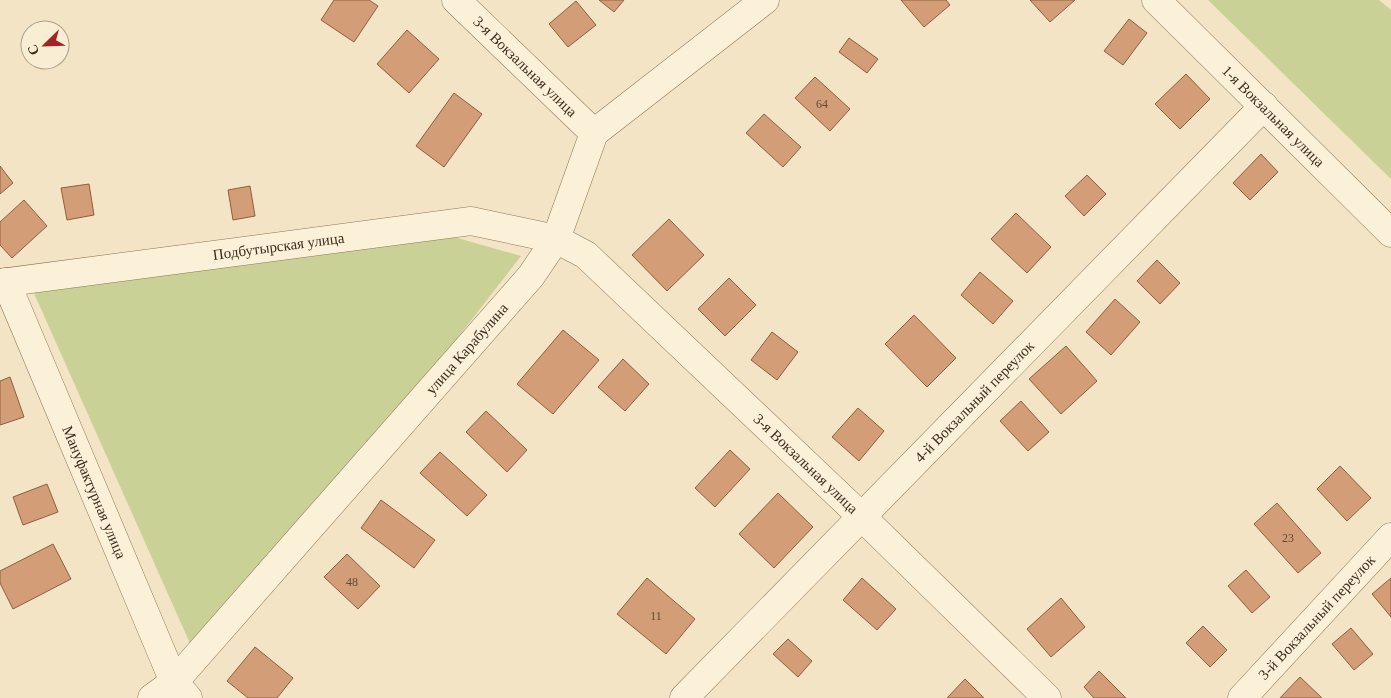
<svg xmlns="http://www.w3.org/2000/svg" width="1391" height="698" font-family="Georgia,serif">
	<rect width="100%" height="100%" fill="#f2e4c4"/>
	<path fill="#cad197" d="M 1208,0 L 1379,0 L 1391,10 L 1391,179 Z
		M 454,237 L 521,256 L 201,668 L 33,291 Z"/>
	<path fill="#d39e77" stroke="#8f5e3c" d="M 334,0 L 369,0 L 378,6 L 354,42 L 321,20 Z
		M 599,0 L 624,0 L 614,12 Z
		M 901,0 L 946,0 L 950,5 L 924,27 Z
		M 1030,0 L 1075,0 L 1050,22 Z
		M 576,1 L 596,25 L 568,47 L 549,24 Z
		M 1129,19 L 1147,33 L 1123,65 L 1104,51 Z
		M 407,30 L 439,59 L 409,93 L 377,64 Z
		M 849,38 L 878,59 L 867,73 L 839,52 Z
		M 1186,74 L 1210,99 L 1180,129 L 1155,104 Z
		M 815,77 L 850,109 L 830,131 L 795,98 Z
		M 454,93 L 482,114 L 444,167 L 416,146 Z
		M 764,114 L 801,147 L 783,167 L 746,133 Z
		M 1261,154 L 1278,172 L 1250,200 L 1233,183 Z
		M 0,166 L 13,183 L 0,194 Z
		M 1087,175 L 1106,194 L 1084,216 L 1065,196 Z
		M 89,184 L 94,215 L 67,220 L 61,188 Z
		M 250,186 L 255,216 L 233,220 L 228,190 Z
		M 24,200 L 47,226 L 12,258 L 0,245 L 0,222 Z
		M 1016,213 L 1051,247 L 1027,273 L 991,239 Z
		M 669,219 L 704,255 L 667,291 L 632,255 Z
		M 1157,260 L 1180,283 L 1160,304 L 1137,281 Z
		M 980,272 L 1013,301 L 993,324 L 961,295 Z
		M 729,278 L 756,305 L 725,336 L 698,309 Z
		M 1115,299 L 1140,322 L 1111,355 L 1086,332 Z
		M 914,315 L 956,358 L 927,387 L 885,344 Z
		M 563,330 L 599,360 L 553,414 L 517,384 Z
		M 772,332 L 798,352 L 777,380 L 751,360 Z
		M 1066,346 L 1097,381 L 1061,414 L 1029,379 Z
		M 623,359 L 649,384 L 625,411 L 598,387 Z
		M 10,377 L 24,417 L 0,425 L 0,381 Z
		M 1021,401 L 1049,432 L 1028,451 L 1000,421 Z
		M 858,408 L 884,431 L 859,461 L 832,437 Z
		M 486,411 L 527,450 L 507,472 L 466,432 Z
		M 730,450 L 750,469 L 715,507 L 695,488 Z
		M 440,452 L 487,495 L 467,516 L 420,473 Z
		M 1340,466 L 1371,498 L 1347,521 L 1317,489 Z
		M 47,484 L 58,512 L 23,525 L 13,497 Z
		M 778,493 L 813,527 L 774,568 L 739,534 Z
		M 381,500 L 435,540 L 414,568 L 361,528 Z
		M 1277,503 L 1321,553 L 1298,573 L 1254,524 Z
		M 53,544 L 71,579 L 13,609 L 0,583 L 0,571 Z
		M 347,554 L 380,586 L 358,609 L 324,577 Z
		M 1246,570 L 1270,597 L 1252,613 L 1228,586 Z
		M 647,578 L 695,619 L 666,654 L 617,614 Z
		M 862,578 L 896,609 L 877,630 L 843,600 Z
		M 1391,578 L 1391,617 L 1372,594 Z
		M 1061,598 L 1085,627 L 1051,657 L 1027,629 Z
		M 1203,626 L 1227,650 L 1210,667 L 1186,643 Z
		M 1351,628 L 1373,654 L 1354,670 L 1332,644 Z
		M 788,639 L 812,661 L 798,677 L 773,654 Z
		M 255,647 L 293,678 L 277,698 L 248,698 L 227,681 Z
		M 1099,671 L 1126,698 L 1094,698 L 1084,687 Z
		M 1300,677 L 1322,698 L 1280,698 Z
		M 965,679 L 984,698 L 947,698 Z"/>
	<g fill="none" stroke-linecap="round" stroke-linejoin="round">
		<defs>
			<g id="minor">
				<path id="s1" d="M 456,0 L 594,133"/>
				<path id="s2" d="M 1156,0 L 1391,233"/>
				<path id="s3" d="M 6,282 L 174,682 L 188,698"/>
				<path id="s4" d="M 0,283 L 471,221 L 556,239 L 586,255 L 862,517 L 1047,698"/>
				<path id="s5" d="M 152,698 L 174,682 L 531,276 L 556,239 L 594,133 L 765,0"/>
				<path id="s6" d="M 684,698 L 1264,106"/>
				<path id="s7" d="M 1242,698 L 1391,537"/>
			</g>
		</defs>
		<use href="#minor" stroke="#8e7559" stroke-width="29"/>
		<use href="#minor" stroke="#fbf1d8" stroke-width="28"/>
	</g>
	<g text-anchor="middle" stroke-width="5" stroke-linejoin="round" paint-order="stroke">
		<g font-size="12" fill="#624934">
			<text x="822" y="108">64</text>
			<text x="1288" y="542">23</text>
			<text x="352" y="586">48</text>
			<text x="656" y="620">11</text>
		</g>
		<g font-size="15" fill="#3d2d1e" stroke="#f8eed4">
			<text dy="5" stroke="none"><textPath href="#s1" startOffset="96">3-я Вокзальная улица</textPath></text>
			<text dy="5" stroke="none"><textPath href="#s2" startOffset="165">1-я Вокзальная улица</textPath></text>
			<text dy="5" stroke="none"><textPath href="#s4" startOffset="281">Подбутырская улица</textPath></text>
			<text dy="5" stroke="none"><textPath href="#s5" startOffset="471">улица Карабулина</textPath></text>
			<text dy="5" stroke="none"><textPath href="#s6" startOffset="415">4-й Вокзальный переулок</textPath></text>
			<text dy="5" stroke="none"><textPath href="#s4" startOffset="899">3-я Вокзальная улица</textPath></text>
			<text dy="5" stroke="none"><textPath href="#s3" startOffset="228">Мануфактурная улица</textPath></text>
			<text dy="5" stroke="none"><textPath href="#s7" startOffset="110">3-й Вокзальный переулок</textPath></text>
		</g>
	</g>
	<g transform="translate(45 45) rotate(247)"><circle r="24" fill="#f8eed4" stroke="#ada18b"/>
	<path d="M0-4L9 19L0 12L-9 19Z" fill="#a22424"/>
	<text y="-8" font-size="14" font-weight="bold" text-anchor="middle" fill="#3d2d1e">С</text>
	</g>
</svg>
